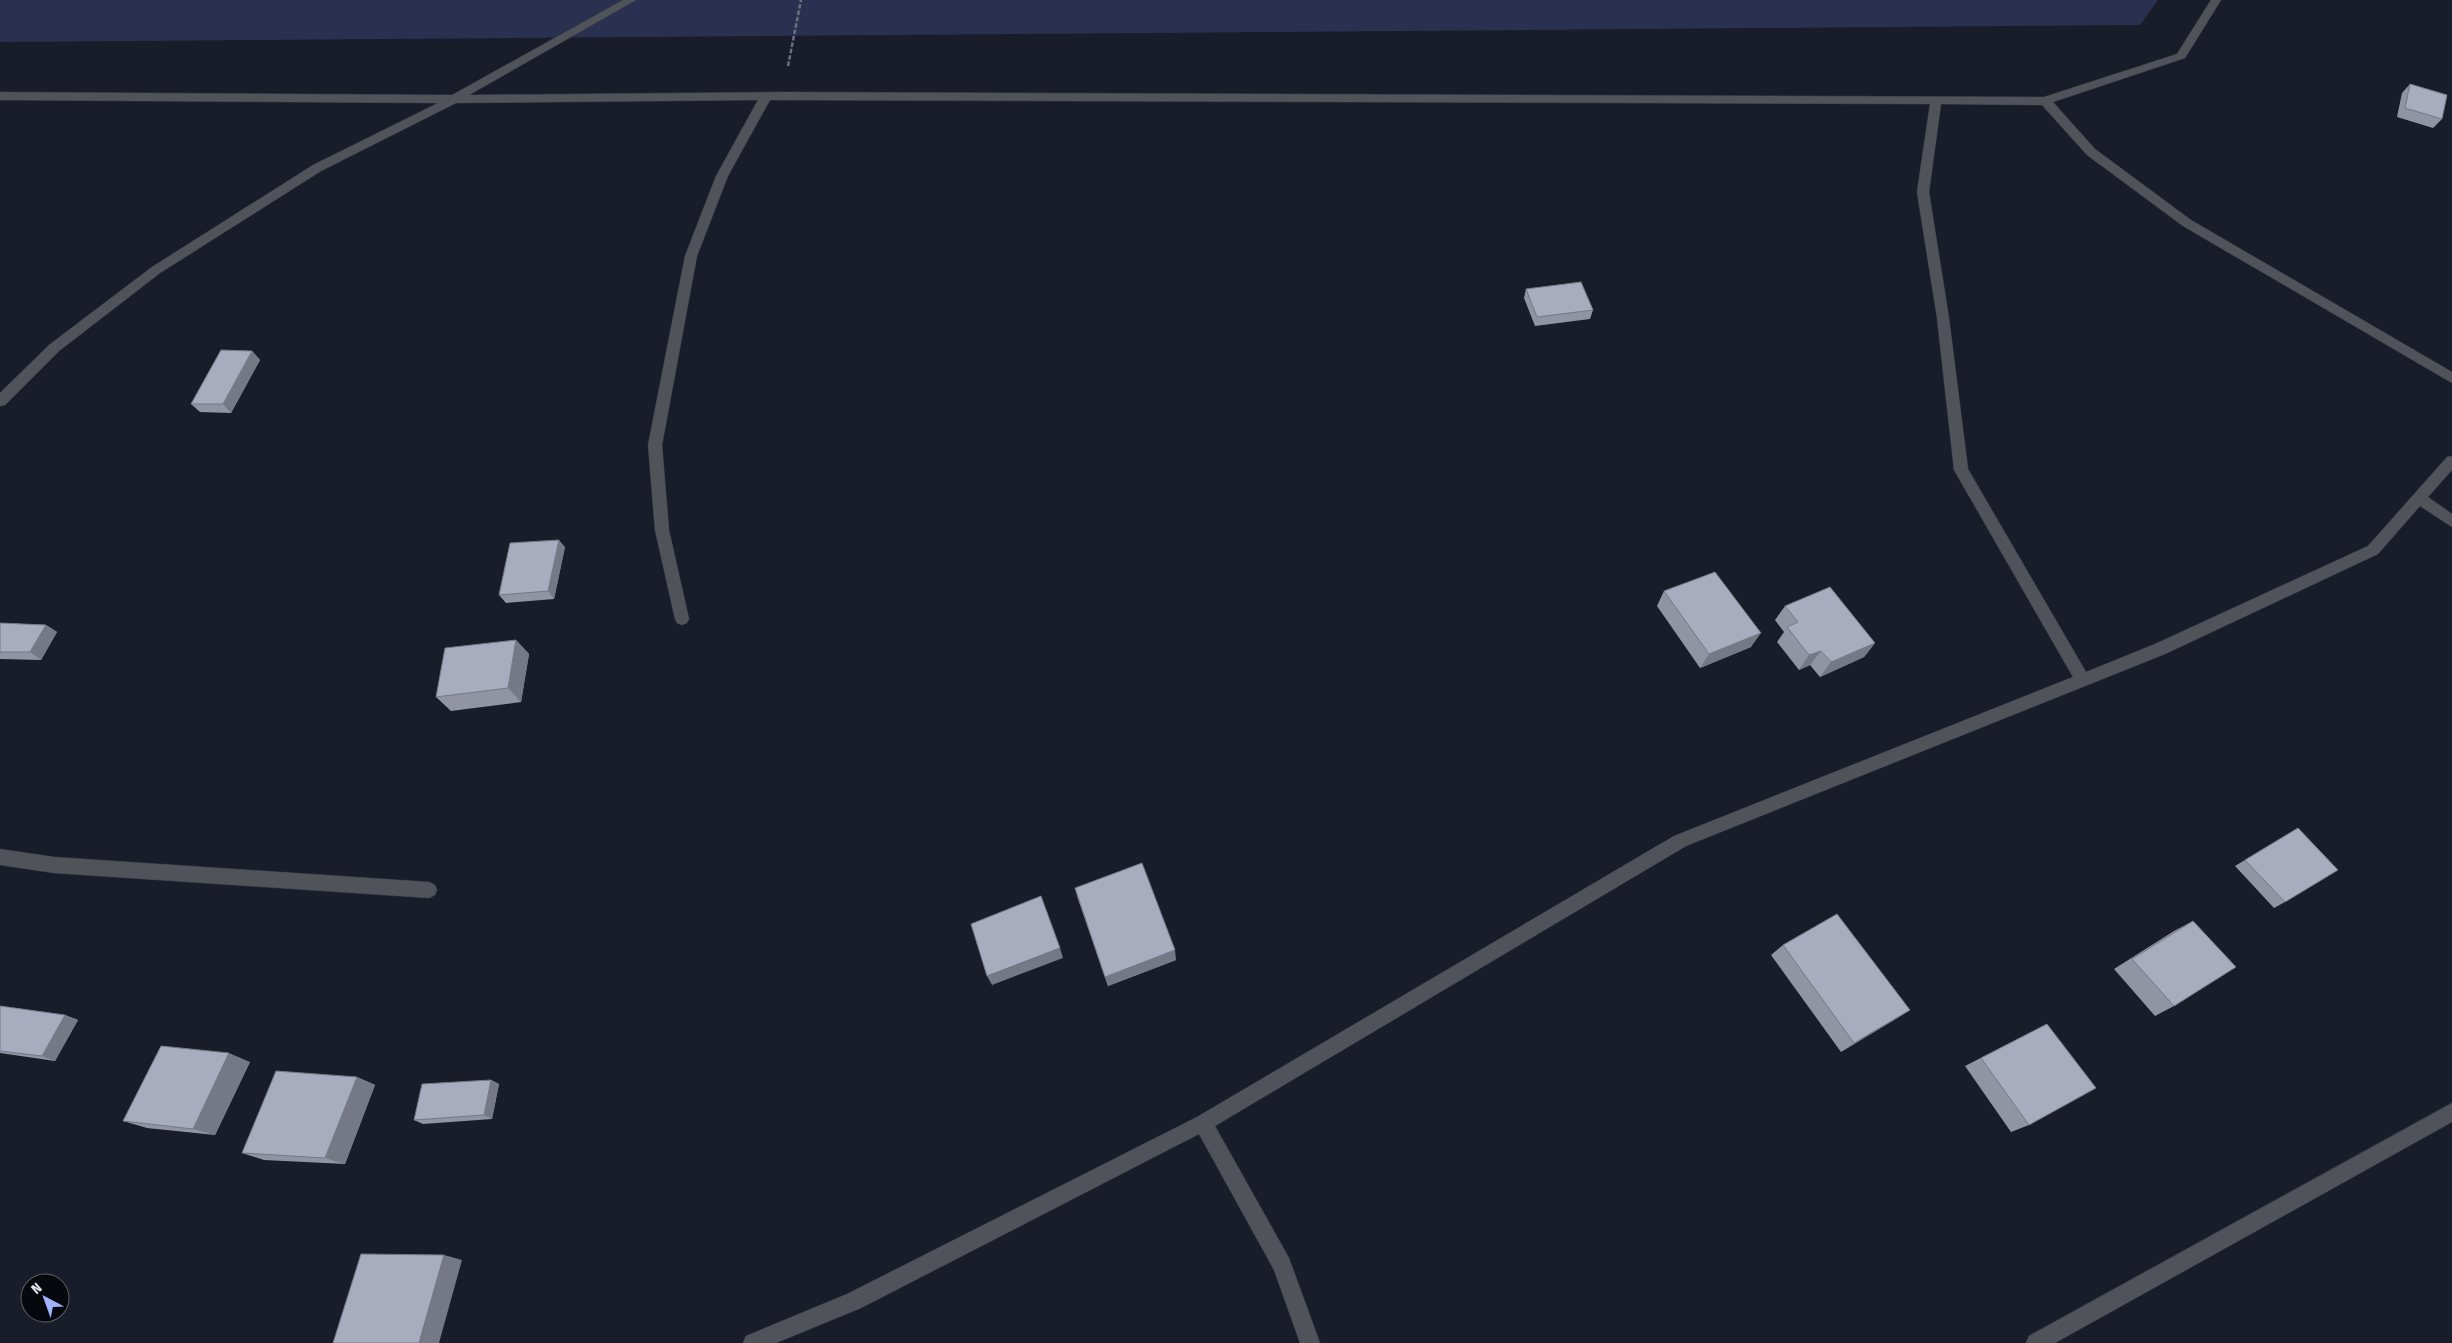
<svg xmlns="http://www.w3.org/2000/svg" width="2452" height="1343" font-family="'Fira Sans Condensed',sans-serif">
	<rect width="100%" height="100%" fill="#191d2a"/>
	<path fill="#2a3150" d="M 0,0 L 2158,0 L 2140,25 L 0,42 Z"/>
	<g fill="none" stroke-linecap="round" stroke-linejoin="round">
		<defs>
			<path id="street" d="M 623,0 L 636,0 L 469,95 L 782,92 L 2044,97 L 2177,54 L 2211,0 L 2221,0 L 2185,58 L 2053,102 L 2095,149 L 2191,220 L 2452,372 L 2452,383 L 2183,226 L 2087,155 L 2042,105 L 1941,104 L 1929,192 L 1949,318 L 1968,469 L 2086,672 L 2155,644 L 2368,546 L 2447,457 L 2452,456 L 2452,470 L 2428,497 L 2452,514 L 2452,527 L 2420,506 L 2378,554 L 2165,654 L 1686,846 L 1215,1126 L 1289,1258 L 1320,1343 L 1300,1343 L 1274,1270 L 1199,1134 L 861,1308 L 776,1343 L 743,1343 L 746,1336 L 847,1294 L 1197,1117 L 1674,836 L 2073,677 L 1954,470 L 1937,318 L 1917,192 L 1930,104 L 770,100 L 728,176 L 697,256 L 662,445 L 669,530 L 689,619 L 687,623 L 682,625 L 677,623 L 675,619 L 655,530 L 648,445 L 685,256 L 716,176 L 758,100 L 456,103 L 321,171 L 160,273 L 59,351 L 5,405 L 0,406 L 0,393 L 49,345 L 152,267 L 313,165 L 438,103 L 0,100 L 0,92 L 452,95 Z
				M 0,849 L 54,857 L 429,882 L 435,885 L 437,890 L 435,895 L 429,898 L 54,873 L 0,865 Z
				M 2452,1103 L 2452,1122 L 2055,1343 L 2026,1343 L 2029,1336 Z"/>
		</defs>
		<use href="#street" stroke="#353946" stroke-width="1"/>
		<path stroke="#6c707c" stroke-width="2.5" stroke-dasharray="4.5 2" stroke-linecap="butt" d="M 788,66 L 801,0"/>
		<use href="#street" fill="#51535a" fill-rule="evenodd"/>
	</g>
	<path fill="#9094a3" d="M 2410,84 L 2442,119 L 2433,128 L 2397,117 L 2402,93 Z
		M 1526,289 L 1593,310 L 1590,319 L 1535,326 L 1524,298 Z
		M 252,351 L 260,360 L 231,413 L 200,412 L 191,404 Z
		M 565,547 L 554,599 L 506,603 L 499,595 Z
		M 1664,591 L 1751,647 L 1700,668 L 1657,606 Z
		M 1785,606 L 1875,643 L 1864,657 L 1820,677 L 1810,665 L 1799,670 L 1777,642 L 1784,632 L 1775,620 Z
		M 0,623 L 46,625 L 57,632 L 41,660 L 0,659 Z
		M 516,640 L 529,654 L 521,702 L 451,711 L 436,697 Z
		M 2298,828 L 2285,902 L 2274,908 L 2235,866 Z
		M 1075,888 L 1176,960 L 1108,986 L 1078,899 Z
		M 2193,921 L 2174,1006 L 2155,1016 L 2114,969 L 2174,931 Z
		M 1783,945 L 1910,1010 L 1841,1052 L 1771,955 Z
		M 0,1006 L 65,1015 L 78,1020 L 55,1061 L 0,1053 Z
		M 2047,1024 L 2029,1125 L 2011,1132 L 1965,1066 Z
		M 250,1062 L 215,1135 L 147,1128 L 123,1121 Z
		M 357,1077 L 375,1085 L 345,1164 L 264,1160 L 242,1153 Z
		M 491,1080 L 499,1084 L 492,1119 L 423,1124 L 414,1120 Z"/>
	<path fill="#757885" d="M 252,351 L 260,360 L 231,413 L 223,404 Z
		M 559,540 L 565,547 L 554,599 L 548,591 Z
		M 46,625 L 57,632 L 41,660 L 30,652 Z
		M 1761,633 L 1751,647 L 1700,668 L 1709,654 Z
		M 516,640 L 529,654 L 521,702 L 508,688 Z
		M 1875,643 L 1864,657 L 1820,677 L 1831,662 Z
		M 1821,651 L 1810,665 L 1799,670 L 1809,655 Z
		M 1060,948 L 1063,958 L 992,985 L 987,976 Z
		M 1175,950 L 1176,960 L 1108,986 L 1105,977 Z
		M 1910,1010 L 1896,1019 L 1841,1052 L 1854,1043 Z
		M 65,1015 L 78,1020 L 55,1061 L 42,1056 Z
		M 229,1053 L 250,1062 L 215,1135 L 193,1129 Z
		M 357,1077 L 375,1085 L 345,1164 L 325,1158 Z
		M 491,1080 L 499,1084 L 492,1119 L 484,1115 Z
		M 444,1255 L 462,1260 L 439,1343 L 419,1343 Z"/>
	<path fill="#a7acbe" stroke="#757885" d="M 2410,84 L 2447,95 L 2442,119 L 2405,108 Z
		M 1581,282 L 1593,310 L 1537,317 L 1526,289 Z
		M 221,350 L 252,351 L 223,404 L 191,404 Z
		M 559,540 L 548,591 L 499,595 L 510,543 Z
		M 1715,572 L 1761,633 L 1709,654 L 1664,591 Z
		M 1830,587 L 1875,643 L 1831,662 L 1821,651 L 1809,655 L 1787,627 L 1798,622 L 1785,606 Z
		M 0,623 L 46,625 L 30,652 L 0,652 Z
		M 516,640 L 508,688 L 436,697 L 445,648 Z
		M 2298,828 L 2338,870 L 2285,902 L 2245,860 Z
		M 1142,863 L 1175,950 L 1105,977 L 1075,888 Z
		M 1041,896 L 1060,948 L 987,976 L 971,924 Z
		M 1837,914 L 1910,1010 L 1854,1043 L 1783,945 Z
		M 2193,921 L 2236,967 L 2174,1006 L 2132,959 Z
		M 0,1006 L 65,1015 L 42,1056 L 0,1051 Z
		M 2047,1024 L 2096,1088 L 2029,1125 L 1981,1058 Z
		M 161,1046 L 229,1053 L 193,1129 L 123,1121 Z
		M 276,1071 L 357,1077 L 325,1158 L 242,1153 Z
		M 491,1080 L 484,1115 L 414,1120 L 422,1084 Z
		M 361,1254 L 444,1255 L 419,1343 L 333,1343 Z"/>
	<g transform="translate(45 1298) rotate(319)"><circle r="24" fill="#06080d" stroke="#5e6067"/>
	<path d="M0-4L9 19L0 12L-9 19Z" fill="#a0b3fd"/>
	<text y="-8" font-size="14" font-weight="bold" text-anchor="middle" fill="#e2e5ef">N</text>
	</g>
</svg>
